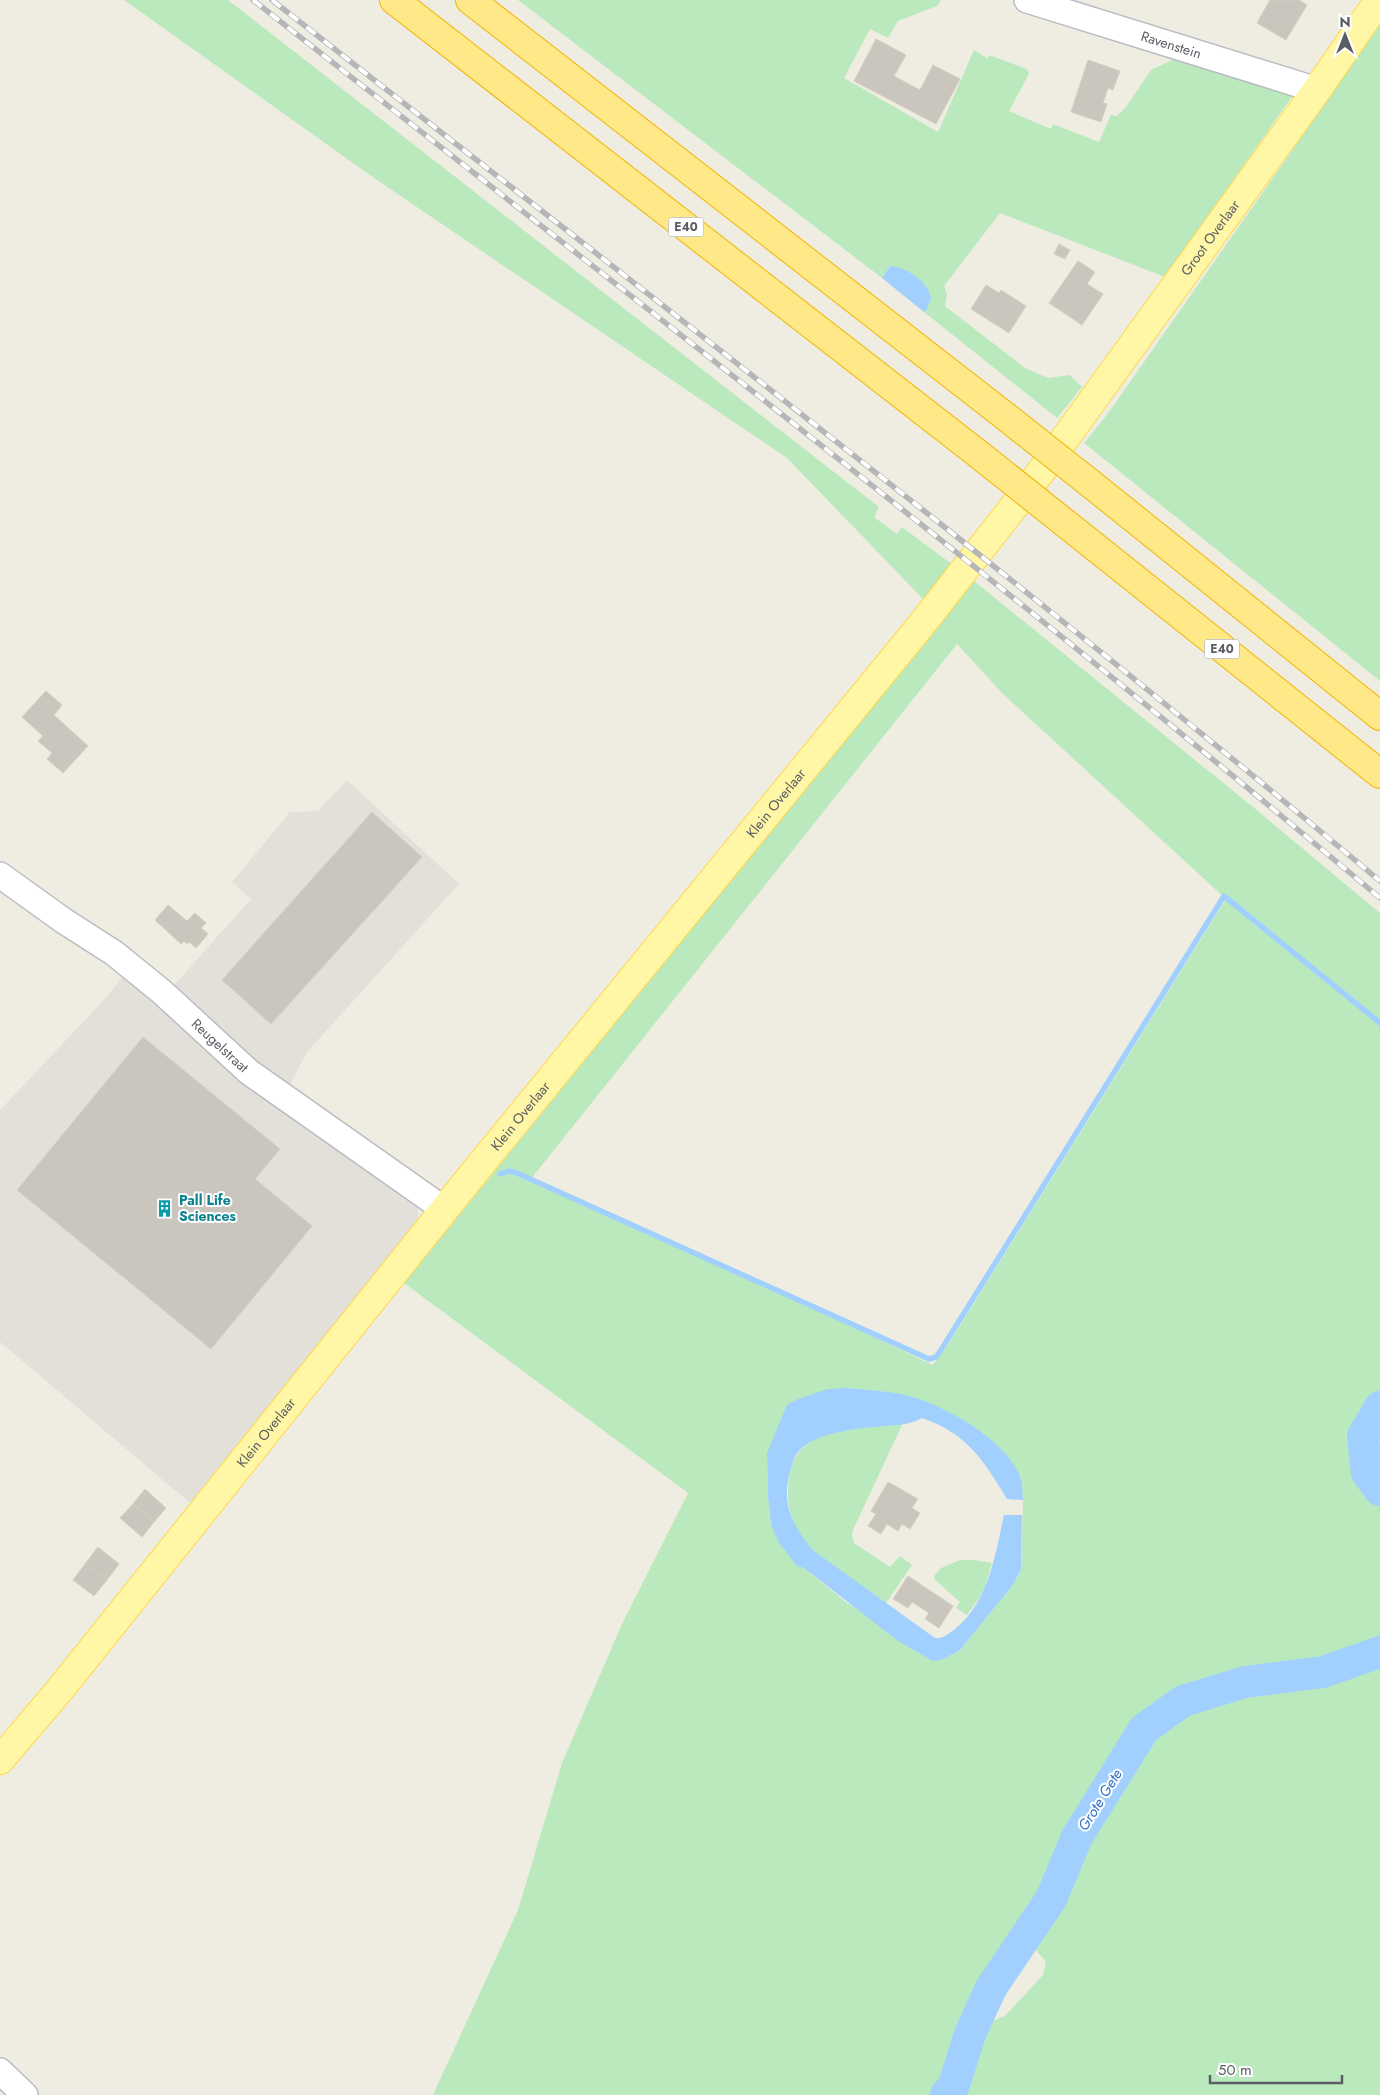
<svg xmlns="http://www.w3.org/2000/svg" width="1380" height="2095" font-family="Jost,sans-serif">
	<rect width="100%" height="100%" fill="#efede1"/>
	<path fill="#e2e0d9" d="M 347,780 L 459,884 L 307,1052 L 287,1090 L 168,992 L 251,899 L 232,882 L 290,812 L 318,811 Z
		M 127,971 L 408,1196 L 418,1206 L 418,1221 L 190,1503 L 0,1342 L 0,1110 L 105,999 Z"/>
	<path fill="#bbe9be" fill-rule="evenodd" d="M 124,0 L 228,0 L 879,507 L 874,517 L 897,534 L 902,527 L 953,565 L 923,599 L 787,458 L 374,178 Z
		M 518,0 L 941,0 L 937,6 L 898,21 L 888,38 L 870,29 L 844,78 L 938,132 L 974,50 L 988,59 L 989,55 L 1027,69 L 1029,74 L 1009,111 L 1051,129 L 1053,124 L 1099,142 L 1111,115 L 1117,116 L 1126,107 L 1151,70 L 1178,57 L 1298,88 L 1165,277 L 1000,213 L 944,286 L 947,294 L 945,306 L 1025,368 L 1048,378 L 1070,375 L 1082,387 L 1057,418 L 924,312 L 927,308 L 890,266 L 882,278 Z
		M 1380,25 L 1380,681 L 1084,443 L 1109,412 Z
		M 974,581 L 1253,807 L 1380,913 L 1380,1392 L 1363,1422 L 1357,1438 L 1357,1473 L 1368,1492 L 1380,1506 L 1380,2095 L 963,2095 L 984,2024 L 1005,2016 L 1043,1975 L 1046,1962 L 1035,1949 L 1042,1940 L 1079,1858 L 1109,1801 L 1094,1789 L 1060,1852 L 1038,1905 L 1002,1959 L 993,1966 L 976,1995 L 950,2077 L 937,2095 L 433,2095 L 518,1910 L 562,1763 L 622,1624 L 688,1493 L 404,1283 ZM 957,644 L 1003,694 L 1226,899 L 951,1340 L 933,1365 L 760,1283 L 531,1179 ZM 847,1388 L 888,1392 L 915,1398 L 1020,1475 L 1023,1500 L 1021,1571 L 1013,1585 L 960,1650 L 944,1659 L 847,1603 L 804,1568 L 771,1525 L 768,1497 L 767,1453 L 798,1399 Z
		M 902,1425 L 853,1530 L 852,1536 L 854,1543 L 890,1567 L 900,1556 L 912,1565 L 886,1603 C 861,1585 819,1561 801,1537 C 791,1523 788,1507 788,1490 C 788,1476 792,1458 803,1448 C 825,1428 873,1426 902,1425 Z
		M 960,1560 L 974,1560 L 992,1563 L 984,1591 L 967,1615 L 956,1608 L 960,1602 L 935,1580 L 934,1576 L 941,1568 Z"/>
	<path fill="#a1d0ff" d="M 890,266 C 906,267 928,281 931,298 L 927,309 L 924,312 L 882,278 Z
		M 847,1388 C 870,1390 894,1391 916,1398 C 950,1409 1004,1440 1019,1474 C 1023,1481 1022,1492 1023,1500 L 1007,1499 C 984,1461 967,1433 922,1418 C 910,1425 899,1425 885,1426 C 861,1428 810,1432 796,1455 C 792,1462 790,1473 788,1481 C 783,1509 796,1531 814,1551 L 935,1638 C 943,1639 949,1634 956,1628 C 989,1601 995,1555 1004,1515 L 1022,1515 L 1021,1570 L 1013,1585 L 960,1650 L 944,1659 L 933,1661 L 898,1641 L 804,1568 L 797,1566 L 779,1543 L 771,1525 L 768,1497 L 767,1453 L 787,1405 L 798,1399 L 828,1389 Z"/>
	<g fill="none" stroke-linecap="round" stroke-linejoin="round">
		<path stroke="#a1d0ff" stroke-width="5.5" d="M 500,1174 L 509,1171 L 517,1173 L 929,1359 L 936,1357 L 941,1350 L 1224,896 L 1380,1023"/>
		<path stroke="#a1d0ff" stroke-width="32" d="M 1380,1407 L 1363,1436 L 1367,1473 L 1380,1490
			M 946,2095 L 954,2085 L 970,2034 L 991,1988 L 1051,1899 L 1077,1837 L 1144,1729 L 1183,1701 L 1245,1682 L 1323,1672 L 1380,1652"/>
	</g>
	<path fill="#cac6be" stroke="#d4cfbf" d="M 1270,0 L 1299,0 L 1307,5 L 1286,40 L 1257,23 Z
		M 876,39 L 906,55 L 894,76 L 920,90 L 933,65 L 960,79 L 936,124 L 854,81 Z
		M 1088,60 L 1120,71 L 1113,90 L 1108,88 L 1103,103 L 1107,104 L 1101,122 L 1071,112 Z
		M 1059,244 L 1070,250 L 1065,259 L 1054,254 Z
		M 1078,261 L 1095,272 L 1087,284 L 1103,294 L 1082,325 L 1049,303 Z
		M 986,285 L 999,293 L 1001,290 L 1026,306 L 1009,333 L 971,309 Z
		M 46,691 L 62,705 L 54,715 L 88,746 L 63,773 L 47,759 L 52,753 L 38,741 L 43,736 L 22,717 Z
		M 372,812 L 422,857 L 271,1024 L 222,980 Z
		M 168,905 L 187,921 L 195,913 L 206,923 L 201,928 L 208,934 L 196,948 L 189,942 L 187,944 L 184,941 L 181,944 L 155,920 Z
		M 143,1037 L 280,1149 L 255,1179 L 312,1226 L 211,1349 L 17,1190 Z
		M 888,1482 L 918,1499 L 912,1508 L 920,1513 L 910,1529 L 902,1524 L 898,1531 L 887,1524 L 881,1534 L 868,1526 L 876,1514 L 871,1511 Z
		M 145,1489 L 166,1508 L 154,1522 L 133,1504 Z
		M 133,1504 L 154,1522 L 142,1537 L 120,1518 Z
		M 98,1547 L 119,1564 L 107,1580 L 85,1564 Z
		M 85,1564 L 107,1580 L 94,1596 L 73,1580 Z
		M 908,1576 L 953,1606 L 939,1628 L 925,1619 L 929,1613 L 912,1602 L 908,1608 L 893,1599 Z"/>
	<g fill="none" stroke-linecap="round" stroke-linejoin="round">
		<defs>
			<g id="minor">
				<path id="s1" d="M 1027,0 L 1317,90"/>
				<path id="s2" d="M 0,875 L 64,921 L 114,953 L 162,992 L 249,1072 L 445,1210"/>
				<path d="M 0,2071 L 25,2095"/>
			</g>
			<g id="major">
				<path id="s3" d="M 0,1760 L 58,1692 L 473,1174 L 926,619 L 1040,473 L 1317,90 L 1379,0"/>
			</g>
			<path id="highway" d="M 394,0 L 977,453
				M 470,0 L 1005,416
				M 1091,484 L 1380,716
				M 1065,523 L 1380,774"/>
		</defs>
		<use href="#minor" stroke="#b9bcc2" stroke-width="28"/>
		<use href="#major" stroke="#ffd84a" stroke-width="30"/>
		<use href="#highway" stroke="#f0b400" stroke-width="30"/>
		<use href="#minor" stroke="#fff" stroke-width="25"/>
		<use href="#major" stroke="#fff6a6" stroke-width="28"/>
		<use href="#highway" stroke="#ffe888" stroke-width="28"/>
		<defs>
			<path id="rail" d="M 253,0 C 631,297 1012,589 1380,898
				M 272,0 C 643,291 1018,578 1380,881"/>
		</defs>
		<use href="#rail" stroke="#b5b6b7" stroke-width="5.5"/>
		<use href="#rail" stroke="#fff" stroke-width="4" stroke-dasharray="11" stroke-linecap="butt"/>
		<defs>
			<path id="highway-bridge" d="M 1005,416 L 1091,484
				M 977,453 L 1065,523"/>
		</defs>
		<use href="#highway-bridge" stroke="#f0b400" stroke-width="30" stroke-linecap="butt"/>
		<use href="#highway-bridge" stroke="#ffe888" stroke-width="28"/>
	</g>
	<defs>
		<symbol id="building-bare" viewBox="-9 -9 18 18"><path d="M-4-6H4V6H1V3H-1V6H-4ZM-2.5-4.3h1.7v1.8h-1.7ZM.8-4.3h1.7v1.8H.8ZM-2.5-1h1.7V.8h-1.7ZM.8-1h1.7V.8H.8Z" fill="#0f9aa8" stroke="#fff" stroke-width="2.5" paint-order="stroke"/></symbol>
	</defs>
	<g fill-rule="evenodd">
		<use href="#building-bare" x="152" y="1196" width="25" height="25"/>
	</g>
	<g text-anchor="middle" stroke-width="4" stroke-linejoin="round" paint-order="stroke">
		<g fill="#fff" stroke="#8c8e92" stroke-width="1">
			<rect x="668.5" y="217.5" width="35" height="19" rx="4"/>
			<rect x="1204.5" y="639.5" width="35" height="19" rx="4"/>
		</g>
		<g font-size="12" font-weight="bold" fill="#5a5e64">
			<text x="686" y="231">E40</text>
			<text x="1222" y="653">E40</text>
		</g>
		<g font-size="14" fill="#5a5e64" stroke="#fff">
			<text dy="5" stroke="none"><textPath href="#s1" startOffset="151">Ravenstein</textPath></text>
			<text dy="5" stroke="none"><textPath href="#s3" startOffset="1945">Groot Overlaar</textPath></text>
			<text dy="5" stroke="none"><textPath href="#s3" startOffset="1232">Klein Overlaar</textPath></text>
			<text dy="5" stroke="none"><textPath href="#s2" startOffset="279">Reugelstraat</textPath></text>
			<text dy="5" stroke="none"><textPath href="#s3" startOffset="828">Klein Overlaar</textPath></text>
			<text dy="5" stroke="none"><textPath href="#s3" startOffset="422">Klein Overlaar</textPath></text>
		</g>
		<g font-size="14" font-weight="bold" fill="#0d838f" stroke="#fff" text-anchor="start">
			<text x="179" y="1205">Pall Life<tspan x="179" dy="16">Sciences</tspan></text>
		</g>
		<g font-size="15" font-style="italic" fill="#3573c6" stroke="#fff">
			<text transform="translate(1100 1800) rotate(-58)" y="5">Grote Gete</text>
		</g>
	</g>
	<g transform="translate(1345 35)" stroke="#ffffff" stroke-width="4" paint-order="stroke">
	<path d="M0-4L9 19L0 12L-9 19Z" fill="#5a5e64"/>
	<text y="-8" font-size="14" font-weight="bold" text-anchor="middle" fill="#5a5e64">N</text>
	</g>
	<path d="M1210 2075v8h132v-8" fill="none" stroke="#5a5e64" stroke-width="2.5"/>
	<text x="1218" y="2075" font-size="15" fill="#5a5e64" stroke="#ffffff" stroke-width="4" paint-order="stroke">50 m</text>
</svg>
